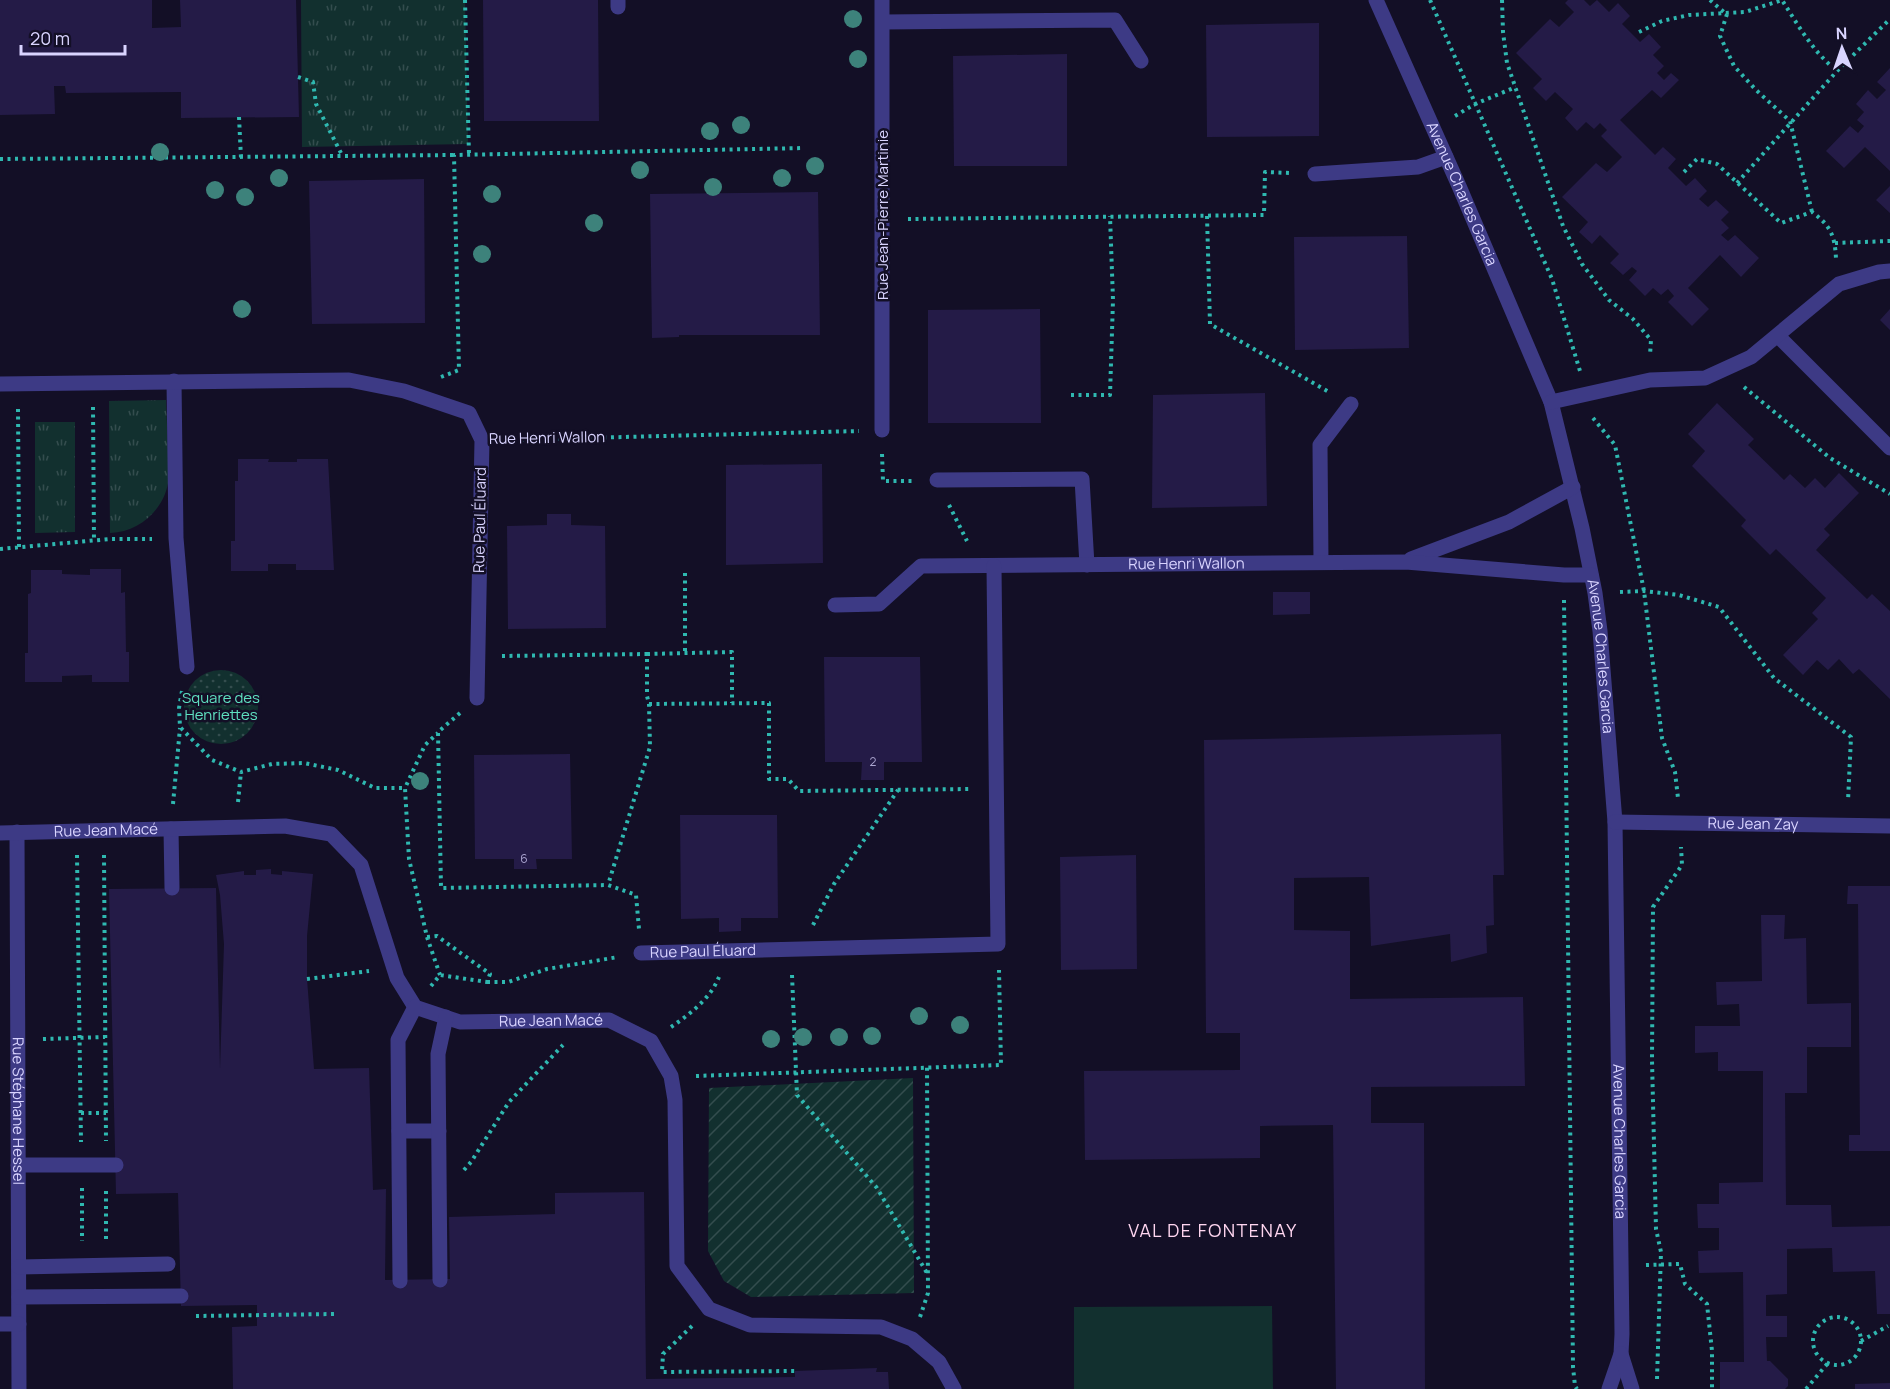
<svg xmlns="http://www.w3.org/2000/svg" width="1890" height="1389" font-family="Manrope,sans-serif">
	<defs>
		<pattern id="grass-tufts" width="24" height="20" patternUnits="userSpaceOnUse" patternTransform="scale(1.5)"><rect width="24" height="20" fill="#12302f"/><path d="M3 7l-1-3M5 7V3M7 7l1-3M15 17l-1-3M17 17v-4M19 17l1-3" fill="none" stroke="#344d4e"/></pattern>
		<pattern id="park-dots" width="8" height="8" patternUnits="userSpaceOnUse" patternTransform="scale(1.5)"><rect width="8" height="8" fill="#12302f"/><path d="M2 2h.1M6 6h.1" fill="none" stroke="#344d4e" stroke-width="1.8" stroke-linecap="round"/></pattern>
		<pattern id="garden-furrows" width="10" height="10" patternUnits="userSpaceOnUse" patternTransform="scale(1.5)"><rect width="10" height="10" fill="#12302f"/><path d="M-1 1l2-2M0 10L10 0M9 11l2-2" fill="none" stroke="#344d4e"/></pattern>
	</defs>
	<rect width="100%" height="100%" fill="#130f26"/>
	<path fill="url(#grass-tufts)" d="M 301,0 L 465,0 L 468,144 L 302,147 Z
		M 166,400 L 169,476 C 167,507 141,532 110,533 L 109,401 Z
		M 35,422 L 75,422 L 75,532 L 35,533 Z"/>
	<path fill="url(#park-dots)" d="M184 707a37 37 0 1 1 74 0a37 37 0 1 1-74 0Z"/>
	<path fill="url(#garden-furrows)" d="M 913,1078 L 914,1293 L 751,1297 L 724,1281 L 708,1251 L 709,1088 Z"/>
	<path fill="#12302f" d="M 1272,1306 L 1273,1389 L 1074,1389 L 1074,1307 Z"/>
	<path fill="#241b47" d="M 0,0 L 152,0 L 152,28 L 181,27 L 180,0 L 296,0 L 299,117 L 181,118 L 181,92 L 66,93 L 65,86 L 54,86 L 55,114 L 0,115 Z
		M 483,0 L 598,0 L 599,121 L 484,121 Z
		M 1568,0 L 1584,0 L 1590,6 L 1597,0 L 1609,12 L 1618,3 L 1630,16 L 1622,24 L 1640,42 L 1649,34 L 1661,47 L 1653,55 L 1664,66 L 1657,73 L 1664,80 L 1671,73 L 1679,80 L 1661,98 L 1652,90 L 1620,120 L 1655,155 L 1663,147 L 1676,159 L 1668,168 L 1686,186 L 1695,178 L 1707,191 L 1699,199 L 1708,207 L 1716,200 L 1729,212 L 1721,220 L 1729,228 L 1721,235 L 1728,241 L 1735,235 L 1759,258 L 1741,277 L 1720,255 L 1688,288 L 1709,309 L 1692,326 L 1668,302 L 1674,296 L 1668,289 L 1661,295 L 1653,288 L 1645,296 L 1629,280 L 1637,271 L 1632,267 L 1623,275 L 1610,263 L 1619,254 L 1600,235 L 1592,244 L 1579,232 L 1588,222 L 1562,197 L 1596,163 L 1607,172 L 1622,157 L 1601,136 L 1607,130 L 1600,123 L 1594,129 L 1586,122 L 1577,131 L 1565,118 L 1573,109 L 1555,92 L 1546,101 L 1533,88 L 1542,79 L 1516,53 L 1550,19 L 1559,27 L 1574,12 L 1565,3 Z
		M 1319,23 L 1319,136 L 1207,137 L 1206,25 Z
		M 1067,54 L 1067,166 L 954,166 L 953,56 Z
		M 1890,68 L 1890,171 L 1865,147 L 1844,168 L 1826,151 L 1850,126 L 1858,133 L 1864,126 L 1857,120 L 1864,112 L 1856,104 L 1868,90 L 1877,99 L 1886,90 L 1877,82 Z
		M 424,179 L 425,323 L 312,324 L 309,181 Z
		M 1890,186 L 1890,213 L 1876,200 Z
		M 818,192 L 820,335 L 679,335 L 679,337 L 652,338 L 650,194 Z
		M 1407,236 L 1409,348 L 1295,350 L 1294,237 Z
		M 1040,309 L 1041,423 L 928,423 L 928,310 Z
		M 1890,309 L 1890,330 L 1880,320 Z
		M 1265,393 L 1267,506 L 1152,508 L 1153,395 Z
		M 1717,403 L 1754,439 L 1748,445 L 1784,480 L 1790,474 L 1805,488 L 1815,478 L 1825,488 L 1839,473 L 1859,493 L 1824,529 L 1830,535 L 1816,550 L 1867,599 L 1872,594 L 1890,611 L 1890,699 L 1859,669 L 1853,674 L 1839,659 L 1828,670 L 1817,660 L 1803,675 L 1783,655 L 1818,619 L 1812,613 L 1826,598 L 1776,549 L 1770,555 L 1741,526 L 1746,520 L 1692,466 L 1705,451 L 1688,434 Z
		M 238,459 L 269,459 L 268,462 L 297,462 L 297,459 L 328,459 L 334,570 L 296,570 L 296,564 L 268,564 L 268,571 L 231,571 L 231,541 L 235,541 L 235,481 L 238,481 Z
		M 822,464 L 823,563 L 726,565 L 726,465 Z
		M 547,514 L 571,514 L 571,525 L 605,526 L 606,628 L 508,629 L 507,526 L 547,525 Z
		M 90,569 L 121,569 L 121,593 L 125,592 L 126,652 L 129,652 L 129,682 L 92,682 L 92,675 L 62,676 L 62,682 L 25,682 L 25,653 L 28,653 L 28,594 L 31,593 L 31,570 L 62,570 L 62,574 L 90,575 Z
		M 1273,592 L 1310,592 L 1310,614 L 1273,615 Z
		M 824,657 L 920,657 L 922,762 L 884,762 L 884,780 L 861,780 L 862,762 L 825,762 Z
		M 1501,734 L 1504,875 L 1493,875 L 1494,925 L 1486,926 L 1487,953 L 1451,962 L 1450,934 L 1371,946 L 1369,877 L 1294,878 L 1294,930 L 1350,931 L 1350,999 L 1523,997 L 1525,1086 L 1371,1087 L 1371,1123 L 1424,1123 L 1425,1389 L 1336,1389 L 1333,1125 L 1260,1126 L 1260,1158 L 1085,1160 L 1084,1071 L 1240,1070 L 1240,1033 L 1206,1033 L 1204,740 Z
		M 570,754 L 572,859 L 536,859 L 537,869 L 514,869 L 514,859 L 475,859 L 474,755 Z
		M 680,815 L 777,815 L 778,918 L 741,918 L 741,931 L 719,932 L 719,918 L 681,919 Z
		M 1136,855 L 1137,969 L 1061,970 L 1060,857 Z
		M 271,869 L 271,874 L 282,875 L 282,871 L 313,874 L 307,936 L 307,979 L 314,1069 L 369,1068 L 373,1190 L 386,1189 L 385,1280 L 450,1279 L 449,1217 L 555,1214 L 555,1193 L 644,1192 L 646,1379 L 795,1377 L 795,1371 L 877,1368 L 876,1372 L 888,1372 L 889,1389 L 233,1389 L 232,1327 L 257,1326 L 257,1305 L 181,1306 L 178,1193 L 116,1194 L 109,889 L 216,888 L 220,1069 L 224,944 L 220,895 L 216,875 L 244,871 L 244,875 L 256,875 L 256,870 Z
		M 1848,886 L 1890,886 L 1890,1151 L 1849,1151 L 1849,1135 L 1860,1135 L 1858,904 L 1847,904 Z
		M 1761,915 L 1785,915 L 1784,939 L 1806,938 L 1807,1004 L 1851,1003 L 1851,1047 L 1807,1047 L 1807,1093 L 1785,1093 L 1786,1205 L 1831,1205 L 1832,1227 L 1890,1226 L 1890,1314 L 1877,1314 L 1875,1271 L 1833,1272 L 1832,1248 L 1787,1249 L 1787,1294 L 1766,1295 L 1766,1316 L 1787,1316 L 1787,1337 L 1766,1337 L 1767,1361 L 1770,1361 L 1788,1379 L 1788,1386 L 1785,1389 L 1720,1389 L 1720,1362 L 1744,1362 L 1743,1272 L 1699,1273 L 1698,1251 L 1719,1250 L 1719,1228 L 1698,1228 L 1697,1204 L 1719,1204 L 1719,1183 L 1763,1182 L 1763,1071 L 1718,1071 L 1718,1052 L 1695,1053 L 1695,1026 L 1740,1026 L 1739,1004 L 1717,1005 L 1716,982 L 1762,981 Z
		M 1890,1383 L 1890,1389 L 1855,1389 L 1855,1384 Z"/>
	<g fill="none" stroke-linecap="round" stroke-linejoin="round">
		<path stroke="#2fb8b0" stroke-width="4" stroke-dasharray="3 4.5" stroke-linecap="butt" d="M 465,0 L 469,155
			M 1430,0 L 1552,279 L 1580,371
			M 1502,0 L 1503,32 L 1507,63 L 1563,226 L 1582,264 L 1609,300 L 1633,319 L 1651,340 L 1650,355
			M 1710,0 L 1726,14
			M 1727,14 L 1720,36 L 1734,66 L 1756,90 L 1790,121 L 1812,212
			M 1639,32 L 1662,21 L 1689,15 L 1745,12 L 1782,0 C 1798,25 1813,52 1837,71
			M 298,77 L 313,82 L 316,104 L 343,157
			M 1455,116 L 1475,104 L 1516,87
			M 239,117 L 241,158
			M 0,159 L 454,155
			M 1684,172 L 1697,159 L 1717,164 L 1781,223 L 1812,212 C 1831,226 1835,236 1836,259
			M 1737,183 L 1837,71 L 1890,19
			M 1207,216 L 1210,324 L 1329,392
			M 908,219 L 1264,215 L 1265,172 L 1290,173
			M 1835,243 L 1890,241
			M 441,377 L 459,370 L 454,155 L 804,148
			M 1744,387 L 1830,458 L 1890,494
			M 1071,395 L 1110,395 L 1113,300 L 1110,216
			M 93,407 L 94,542
			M 18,409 L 19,547
			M 1593,418 L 1615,445 L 1644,591 L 1662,738 L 1675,772 L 1678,798
			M 506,440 L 859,431
			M 882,454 L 883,481 L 915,481
			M 949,505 L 967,541
			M 0,549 L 110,539 L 152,539
			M 685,573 L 685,653
			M 1620,592 L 1644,591 L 1679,595 L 1719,607 L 1774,678 L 1851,737 L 1848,801
			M 1564,600 L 1573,1367 L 1575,1386 L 1577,1389
			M 647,654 L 732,652 L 732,703
			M 502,656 L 647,654 L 647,696 L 649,704 L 650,747 L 608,885
			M 182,691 L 179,708 L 180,727 L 212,760 L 241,772 L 272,764 L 304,763 L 338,770 L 375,788 L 405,788
			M 649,704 L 769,703 L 769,779 L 788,779 L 799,791 L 971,789
			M 460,713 L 438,732 L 441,888 L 608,885 L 636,895 L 639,929
			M 238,802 L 241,772
			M 173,804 L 180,728
			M 77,855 L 81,1142
			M 104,855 L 106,1141
			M 813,925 L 834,884 L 898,790
			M 427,937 L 440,975
			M 792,975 L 797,1095 L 877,1188 L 927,1273
			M 307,979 L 369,971
			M 487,982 L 508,982 L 547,969 L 618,957
			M 431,986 L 440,975 L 487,982 L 490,974 L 437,936 L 427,937 L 409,859 L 405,788 L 425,745 L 438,733
			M 671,1027 C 690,1014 710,999 719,977
			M 43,1039 L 105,1037
			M 696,1076 L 1001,1065 L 999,970
			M 81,1113 L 106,1113
			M 464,1170 L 471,1162 L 509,1102 L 563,1045
			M 82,1188 L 82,1241
			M 106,1191 L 106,1240
			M 1646,1265 L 1680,1264 L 1685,1284 L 1707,1304 L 1712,1351 L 1712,1389
			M 196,1316 L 334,1314
			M 920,1317 L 928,1293 L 927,1067
			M1813 1341a24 24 0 1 1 48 0a24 24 0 1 1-48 0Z
			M 692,1326 L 663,1354 L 662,1372 L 795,1371
			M 1861,1341 L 1888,1326
			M 1657,1379 L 1661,1252 L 1656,1229 L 1652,1060 L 1653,907 L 1682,865 L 1681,847
			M 1806,1389 L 1828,1363"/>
		<g stroke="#3d3a85" stroke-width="15">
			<path id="s1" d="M 1376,0 L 1459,186 L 1551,402 L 1582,528 L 1595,593 L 1600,631 L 1615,822 L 1622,1334 L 1621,1354 L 1609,1389"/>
			<path d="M 618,7 L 618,0"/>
			<path d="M 883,22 L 1115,20 L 1141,61"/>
			<path d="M 1315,174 L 1418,167 L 1446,157"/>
			<path d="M 1778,336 L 1890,448"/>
			<path d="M 174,381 L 176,538 L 187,667"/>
			<path d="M 0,384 L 349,380 L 404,391 L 469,413 L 482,440 L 477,698"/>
			<path d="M 1551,402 L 1650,380 L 1705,378 L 1751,357 L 1839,284 L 1879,272 L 1890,271"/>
			<path d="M 882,430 L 882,0"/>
			<path d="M 937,480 L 1082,479 L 1087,565"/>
			<path d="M 1411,559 L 1509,522 L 1573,487"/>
			<path d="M 1321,562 L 1320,445 L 1351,404"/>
			<path id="s2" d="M 835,605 L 879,604 L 921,566 L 1406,562 L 1564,575 L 1591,575"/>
			<path id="s3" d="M 1615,822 L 1890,826"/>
			<path d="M 171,829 L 172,888"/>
			<path id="s4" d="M 17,832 L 19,1389"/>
			<path id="s5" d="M 0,833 L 285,826 L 331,834 L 361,865 L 397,978 L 415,1007 L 460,1022 L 609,1020 L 651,1041 L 671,1076 L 675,1100 L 677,1266 L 709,1309 L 750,1325 L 881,1327 L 912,1339 L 939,1362 L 954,1389"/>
			<path id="s6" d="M 641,953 L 998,944 L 994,566"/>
			<path d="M 399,1131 L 439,1131"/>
			<path d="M 18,1165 L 116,1165"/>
			<path d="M 19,1267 L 168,1264"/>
			<path d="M 440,1280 L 438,1054 L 446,1017"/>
			<path d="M 400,1281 L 398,1040 L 415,1007"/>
			<path d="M 19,1297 L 181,1296"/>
			<path d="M 0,1324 L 19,1324"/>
			<path d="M 1621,1354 L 1632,1389"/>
		</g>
	</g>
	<g fill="#3d827b">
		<circle cx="853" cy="19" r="9"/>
		<circle cx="858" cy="59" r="9"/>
		<circle cx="741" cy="125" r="9"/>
		<circle cx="710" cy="131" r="9"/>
		<circle cx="160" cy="152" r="9"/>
		<circle cx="815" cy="166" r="9"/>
		<circle cx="640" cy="170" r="9"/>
		<circle cx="279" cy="178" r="9"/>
		<circle cx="782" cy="178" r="9"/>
		<circle cx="713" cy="187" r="9"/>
		<circle cx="215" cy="190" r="9"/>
		<circle cx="492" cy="194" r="9"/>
		<circle cx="245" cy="197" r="9"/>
		<circle cx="594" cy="223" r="9"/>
		<circle cx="482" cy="254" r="9"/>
		<circle cx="242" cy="309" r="9"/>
		<circle cx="420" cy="781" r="9"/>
		<circle cx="919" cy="1016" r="9"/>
		<circle cx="960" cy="1025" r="9"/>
		<circle cx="872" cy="1036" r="9"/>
		<circle cx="803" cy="1037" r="9"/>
		<circle cx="839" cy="1037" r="9"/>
		<circle cx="771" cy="1039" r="9"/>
	</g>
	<g text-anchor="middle" stroke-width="5" stroke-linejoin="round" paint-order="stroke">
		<g font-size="12" fill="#aca6d1">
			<text x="873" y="766">2</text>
			<text x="524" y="863">6</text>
		</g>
		<g font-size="15" fill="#d9d4ff" stroke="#130f26">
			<text dy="5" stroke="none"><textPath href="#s1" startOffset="212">Avenue Charles Garcia</textPath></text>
			<text transform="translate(883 215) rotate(-90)" y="5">Rue Jean-Pierre Martinie</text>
			<text transform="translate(547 438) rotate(-1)" y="5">Rue Henri Wallon</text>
			<text transform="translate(480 520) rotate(-89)" y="5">Rue Paul Éluard</text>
			<text dy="5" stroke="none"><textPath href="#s2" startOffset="366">Rue Henri Wallon</textPath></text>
			<text dy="5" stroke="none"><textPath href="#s1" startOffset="698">Avenue Charles Garcia</textPath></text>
			<text dy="5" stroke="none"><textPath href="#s3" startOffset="138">Rue Jean Zay</textPath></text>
			<text dy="5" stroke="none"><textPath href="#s5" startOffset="106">Rue Jean Macé</textPath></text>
			<text dy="5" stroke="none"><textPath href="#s6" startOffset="62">Rue Paul Éluard</textPath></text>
			<text dy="5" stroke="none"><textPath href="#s5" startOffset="666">Rue Jean Macé</textPath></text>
			<text dy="5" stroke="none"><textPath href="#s4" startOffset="279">Rue Stéphane Hessel</textPath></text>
			<text dy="5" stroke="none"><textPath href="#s1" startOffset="1184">Avenue Charles Garcia</textPath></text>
		</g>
		<g font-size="15" fill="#5fe0c0" stroke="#130f26">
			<text x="221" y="703">Square des<tspan x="221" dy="17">Henriettes</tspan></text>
		</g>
		<g font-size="18" letter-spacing="1.5" fill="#ffd6f0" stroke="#130f26">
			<text x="1213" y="1237">VAL DE FONTENAY</text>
		</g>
	</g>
	<g transform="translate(1842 48) rotate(358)" stroke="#130f26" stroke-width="4.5" paint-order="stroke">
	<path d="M0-4.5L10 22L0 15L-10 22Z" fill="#d9d4ff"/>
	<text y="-9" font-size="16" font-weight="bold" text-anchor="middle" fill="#d9d4ff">N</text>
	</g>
	<path d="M21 45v9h104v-9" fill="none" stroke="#d9d4ff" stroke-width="3"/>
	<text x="30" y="45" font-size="18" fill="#d9d4ff" stroke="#130f26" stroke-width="4.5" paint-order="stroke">20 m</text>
</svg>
